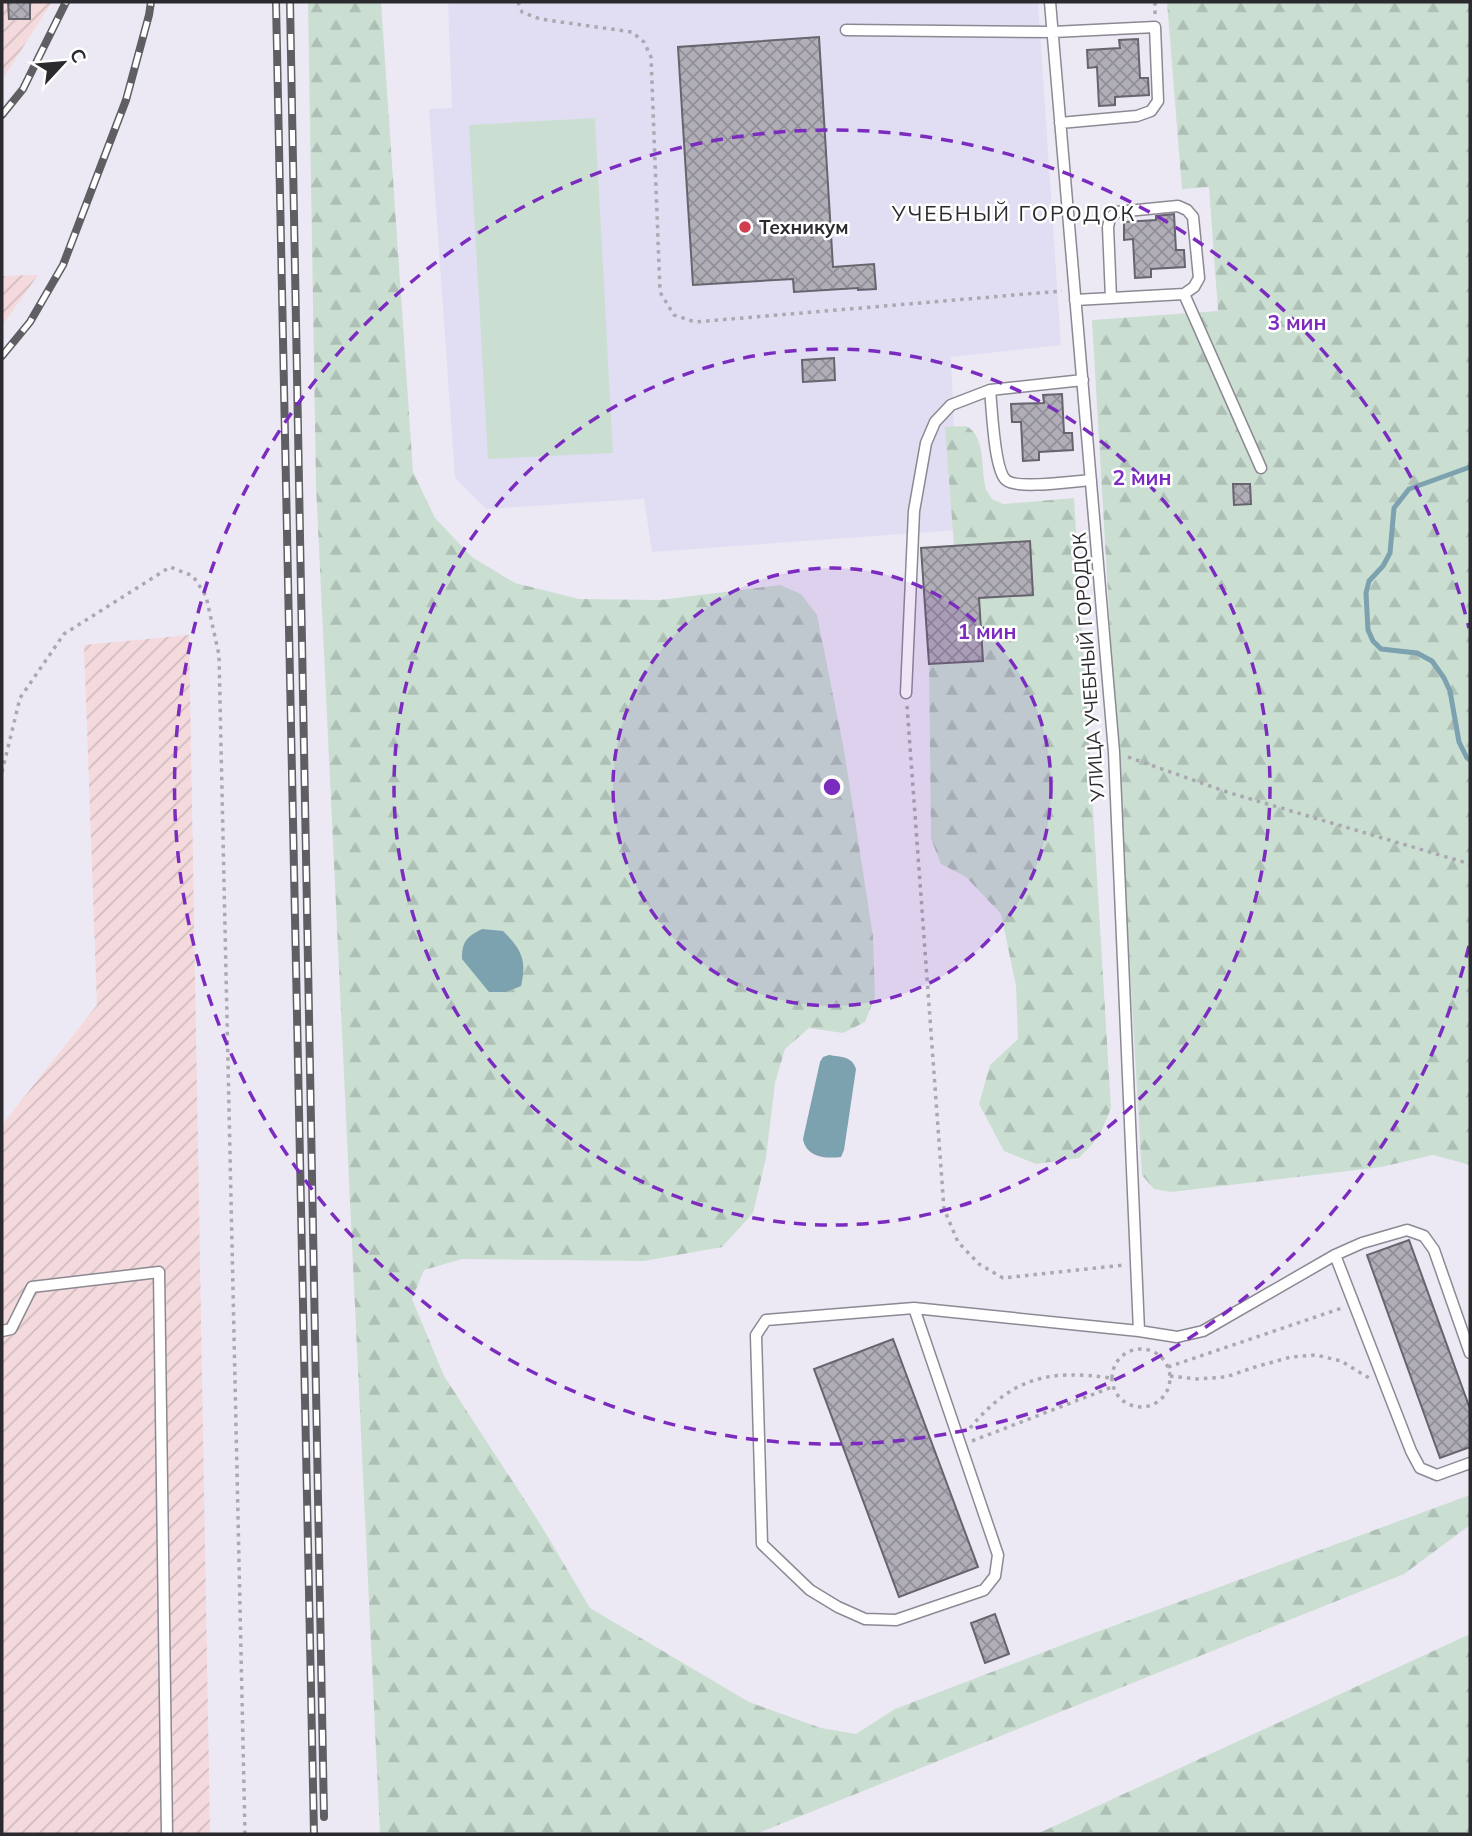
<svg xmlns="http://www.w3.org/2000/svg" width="1472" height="1836" font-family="Mulish,sans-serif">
	<defs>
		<pattern id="industrial-furrows" width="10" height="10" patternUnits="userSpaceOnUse" patternTransform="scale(1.75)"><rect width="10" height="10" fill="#f4dadd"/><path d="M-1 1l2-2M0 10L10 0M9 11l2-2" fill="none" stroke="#d1bbbe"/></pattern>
		<pattern id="forest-firs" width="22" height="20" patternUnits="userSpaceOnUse" patternTransform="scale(1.75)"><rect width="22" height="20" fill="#cadfd2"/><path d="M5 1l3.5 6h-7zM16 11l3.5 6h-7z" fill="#aec0b5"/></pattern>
		<pattern id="building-cross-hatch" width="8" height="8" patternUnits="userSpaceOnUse" patternTransform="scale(1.75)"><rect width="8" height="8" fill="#b1aeb8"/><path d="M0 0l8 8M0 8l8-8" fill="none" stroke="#908e96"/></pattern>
	</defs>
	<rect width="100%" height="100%" fill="#ece9f4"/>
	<path fill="url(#industrial-furrows)" d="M 2,2 L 52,2 L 2,80 Z
		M 38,275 L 2,326 L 2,276 Z
		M 189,635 L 210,1834 L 2,1834 L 2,1125 L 97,1005 L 84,645 Z"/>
	<path fill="#e1def4" d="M 448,2 L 1038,2 L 1061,345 L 951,357 L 958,530 L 652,552 L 644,499 L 486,509 L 455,478 L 429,109 L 452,108 Z"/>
	<path fill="#cadfd2" d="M 595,118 L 613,453 L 488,459 L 469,125 Z"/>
	<path fill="url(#forest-firs)" d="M 308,2 L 381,2 L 413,472 L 435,518 L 472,557 L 515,583 L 579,599 L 660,600 L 780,585 L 801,594 L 817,615 L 844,750 L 873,936 L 875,997 L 865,1022 L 843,1033 L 809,1028 L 785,1049 L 775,1083 L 766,1158 L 753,1213 L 722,1247 L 644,1261 L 462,1259 L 424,1270 L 412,1299 L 444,1376 L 539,1522 L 590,1608 L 749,1702 L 821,1728 L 856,1734 L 895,1709 L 1083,1637 L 1470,1495 L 1470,1525 L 1404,1574 L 756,1834 L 380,1834 L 316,484 Z
		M 1167,2 L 1470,2 L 1470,1165 L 1433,1155 L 1381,1167 L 1171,1192 L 1154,1189 L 1142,1175 L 1092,320 L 1218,311 L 1209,187 L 1182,189 Z
		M 966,426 C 987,437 980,469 986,489 C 988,493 990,496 992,499 L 1003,504 L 1074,498 L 1111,1108 L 1099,1137 L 1079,1158 L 1036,1164 L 1004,1151 L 979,1104 L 990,1065 L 1018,1039 L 1016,986 L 1001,914 L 966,877 L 941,864 L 931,839 L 929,664 L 983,661 L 979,598 L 1033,594 L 1029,541 L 954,546 L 945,427 Z
		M 1470,1634 L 1470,1834 L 1037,1834 Z"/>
	<path fill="#7ca1af" d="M 482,929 L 503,931 C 522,950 527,960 521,986 L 506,992 L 489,992 L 462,959 C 462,942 466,937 482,929 Z
		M 829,1055 C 841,1057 852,1056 856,1069 L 844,1150 L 841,1157 C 825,1159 806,1157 803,1139 L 820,1062 L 823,1057 Z"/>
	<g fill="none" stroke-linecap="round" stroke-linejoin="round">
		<path stroke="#7ca1af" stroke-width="5" d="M 1470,467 L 1409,489 L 1394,508 L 1390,553 L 1383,566 L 1369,581 L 1366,593 L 1368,630 L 1373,641 L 1381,649 L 1417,653 L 1432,661 L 1444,678 L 1450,691 L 1459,742 L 1467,758 L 1470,760"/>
	</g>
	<path fill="url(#building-cross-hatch)" stroke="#67646e" stroke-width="2" d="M 8,2 L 30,2 L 30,19 L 9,19 Z
		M 819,37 L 833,267 L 874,264 L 876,289 L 858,290 L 858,288 L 794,292 L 793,279 L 693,285 L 678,47 Z
		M 1138,39 L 1140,78 L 1148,78 L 1149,95 L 1115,97 L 1115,105 L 1099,106 L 1097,67 L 1088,68 L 1087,50 L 1120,48 L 1119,40 Z
		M 1174,214 L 1176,250 L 1184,250 L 1185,267 L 1151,269 L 1151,277 L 1135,278 L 1133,239 L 1124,240 L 1124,222 L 1156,220 L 1156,216 Z
		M 834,358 L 835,380 L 803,382 L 802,360 Z
		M 1062,394 L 1064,433 L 1072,433 L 1073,450 L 1039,452 L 1039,460 L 1023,461 L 1021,422 L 1012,422 L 1011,404 L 1044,403 L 1043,395 Z
		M 1233,484 L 1250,484 L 1251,504 L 1234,505 Z
		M 1030,541 L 1033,595 L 979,598 L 983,661 L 929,664 L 921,548 Z
		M 1409,1240 L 1470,1409 L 1470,1447 L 1440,1458 L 1367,1255 Z
		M 893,1339 L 978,1567 L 899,1597 L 814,1369 Z
		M 995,1614 L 1009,1654 L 985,1663 L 971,1623 Z"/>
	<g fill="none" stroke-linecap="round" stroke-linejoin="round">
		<defs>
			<path id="lane" d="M 1050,2 L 1114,752 L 1139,1331
				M 846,30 L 1053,32 L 1155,27 L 1158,101 L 1151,111 L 1137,116 L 1060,123
				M 1111,298 L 1108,227 L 1110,218 L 1117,212 L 1178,206 L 1187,210 L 1193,217 L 1199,278 L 1194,287 L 1184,294 L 1261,468
				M 1075,300 L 1184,294
				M 990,390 C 992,408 994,470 1006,480 C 1018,490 1074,481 1091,480
				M 906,693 L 914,511 L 926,443 L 935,422 L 951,405 L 990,390 L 1083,380
				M 1335,1255 L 1411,1451 L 1420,1468 L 1437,1475 L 1470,1463
				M 914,1308 L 998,1555 L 995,1576 L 984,1590 L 896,1620 L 865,1619 L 838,1607 L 810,1590 L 762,1544 L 756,1335 L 766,1320 L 914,1308 L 1139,1331 L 1177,1337 L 1203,1331 L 1335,1255 L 1362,1243 L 1407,1230 L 1424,1236 L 1434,1250 L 1470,1353
				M 2,1331 L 11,1329 L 32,1287 L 159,1272 L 167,1834"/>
		</defs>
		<use href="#lane" stroke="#8c8993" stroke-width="13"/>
		<path stroke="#aaa8b0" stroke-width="3.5" stroke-dasharray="3.5 5" stroke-linecap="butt" d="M 518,2 L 522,12 L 540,19 L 632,32 L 644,42 L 651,57 L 660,292 L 674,315 L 695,322 L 1062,291
			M 1155,14 L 1155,2
			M 907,706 L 944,1209 L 958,1242 L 979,1264 L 1003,1278 L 1124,1265
			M 1128,757 L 1227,792 L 1470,864
			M 2,772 L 20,698 L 64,634 L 170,567 L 193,576 L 206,596 L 219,655 L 245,1834
			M1112 1378a29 29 0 1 1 58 0a29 29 0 1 1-58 0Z
			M 1168,1367 L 1342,1308
			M 1170,1376 L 1197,1379 L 1226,1377 L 1255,1367 L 1291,1357 L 1316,1355 L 1341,1361 L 1369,1378
			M 970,1428 C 1012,1378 1047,1369 1111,1378
			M 972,1441 L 1112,1387"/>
		<use href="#lane" stroke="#fff" stroke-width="10"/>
		<defs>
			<path id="rail" d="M 276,2 L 314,1834
				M 290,2 L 324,1817
				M 2,115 L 23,89 L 66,2
				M 2,356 L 30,322 L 63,265 L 126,100 L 149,15 L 151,2"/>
		</defs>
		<use href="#rail" stroke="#5f5e63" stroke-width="8"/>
		<use href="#rail" stroke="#fff" stroke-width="5" stroke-dasharray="16" stroke-linecap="butt"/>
	</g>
	<circle cx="832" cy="787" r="219" fill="#7b2cbf" fill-opacity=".12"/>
	<g fill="none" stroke="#7b2cbf" stroke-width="3.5" stroke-dasharray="12 9">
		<circle cx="832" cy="787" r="219"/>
		<circle cx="832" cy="787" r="438"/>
		<path d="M1469 946A657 657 0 1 1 1469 628"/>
	</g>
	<circle fill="#cf3f4e" stroke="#fff" stroke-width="2.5" cx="745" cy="227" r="7"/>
	<g text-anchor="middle" stroke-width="5" stroke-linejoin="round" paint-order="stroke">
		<g font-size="19" font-weight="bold" fill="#2b2a2e" stroke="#fff" text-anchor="start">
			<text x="759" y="234">Техникум</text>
		</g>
		<g font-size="19" fill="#2b2a2e" stroke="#fff">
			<text transform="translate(1088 667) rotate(-94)" y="7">УЛИЦА УЧЕБНЫЙ ГОРОДОК</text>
		</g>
		<g font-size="21" letter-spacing="2" fill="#2b2a2e" stroke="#fff">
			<text x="1014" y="221">УЧЕБНЫЙ ГОРОДОК</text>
		</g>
	</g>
	<circle cx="832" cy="787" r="10" fill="#7b2cbf" stroke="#fff" stroke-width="3.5"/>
	<g font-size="21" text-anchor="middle" font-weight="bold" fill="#7b2cbf" stroke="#fff" stroke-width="5" stroke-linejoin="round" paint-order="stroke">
		<text x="1297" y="330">3 мин</text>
		<text x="1142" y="485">2 мин</text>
		<text x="987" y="639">1 мин</text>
	</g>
	<rect width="1472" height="1836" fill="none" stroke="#2b2a2e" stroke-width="7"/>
	<g transform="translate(63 63) rotate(64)" stroke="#ffffff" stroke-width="5" paint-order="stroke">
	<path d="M0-5L12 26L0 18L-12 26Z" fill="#2b2a2e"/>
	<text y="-10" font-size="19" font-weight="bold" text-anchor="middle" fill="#2b2a2e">С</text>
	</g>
</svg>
